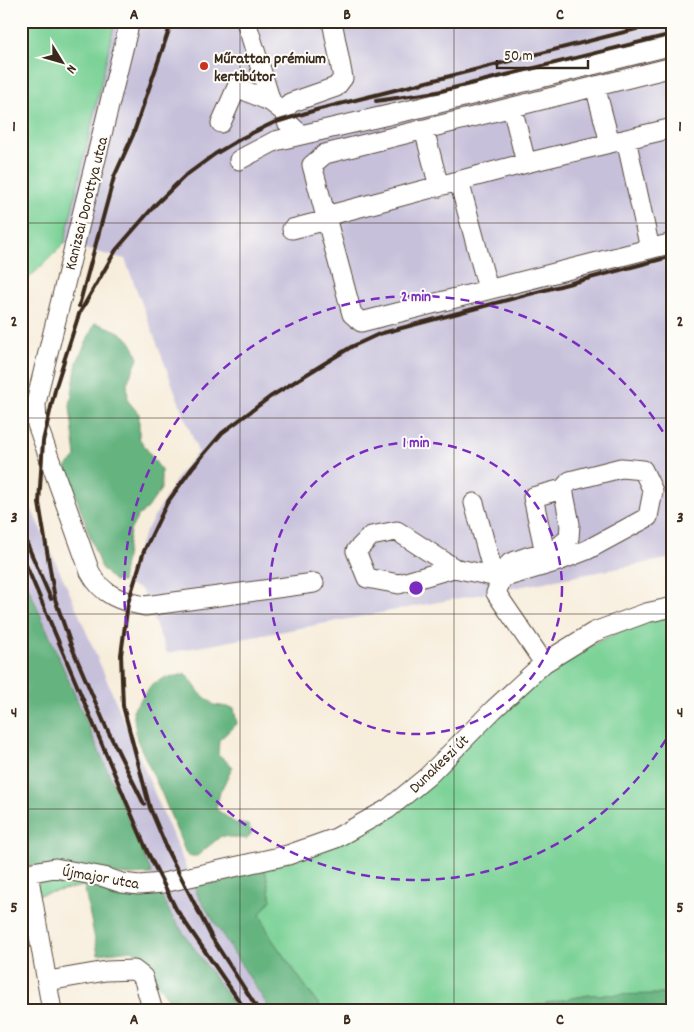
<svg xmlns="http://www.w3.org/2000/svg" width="694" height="1032" font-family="Dekko,sans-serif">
	<rect width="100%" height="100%" fill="#fdfcf7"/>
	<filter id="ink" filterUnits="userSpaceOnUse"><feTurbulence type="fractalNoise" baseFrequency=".02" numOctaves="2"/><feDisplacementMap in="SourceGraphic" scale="10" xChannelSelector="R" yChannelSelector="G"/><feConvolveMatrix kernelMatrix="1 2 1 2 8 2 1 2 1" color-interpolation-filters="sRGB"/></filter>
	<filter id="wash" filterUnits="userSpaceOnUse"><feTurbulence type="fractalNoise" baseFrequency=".0096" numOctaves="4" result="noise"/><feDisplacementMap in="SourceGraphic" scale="20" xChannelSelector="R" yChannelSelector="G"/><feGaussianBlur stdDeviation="1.12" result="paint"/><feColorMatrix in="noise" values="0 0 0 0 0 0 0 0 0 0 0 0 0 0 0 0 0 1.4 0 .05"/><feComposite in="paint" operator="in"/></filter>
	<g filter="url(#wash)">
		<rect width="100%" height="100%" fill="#f7eddb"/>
		<path fill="#c6c0da" d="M 115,21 L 673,21 L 673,558 L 167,653 L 141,589 L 127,585 L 137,550 L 146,531 L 180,473 L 198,452 L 125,259 L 64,244 Z
			M 21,486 L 72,598 L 199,898 L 271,1011 L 238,1011 L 171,915 L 161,895 L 21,570 Z"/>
		<path fill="#7cd297" stroke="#5c7e5a" d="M 21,21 L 115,21 L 64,244 L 23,284 Z
			M 673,613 L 673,994 L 589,995 L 505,1011 L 329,1011 L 321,1008 L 271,938 L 259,914 L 271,900 L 265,869 L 339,843 L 497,717 L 548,670 L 601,640 L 651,618 Z
			M 46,874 L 77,878 L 84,886 L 21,898 L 21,887 L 37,887 L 40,880 Z"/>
		<path fill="#65b480" stroke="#506f4f" d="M 95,323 C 119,331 130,333 138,359 L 127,383 L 128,401 L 139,414 L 139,438 L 161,470 L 161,489 L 147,509 L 138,516 L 130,531 L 122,582 L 114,581 L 101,568 L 66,467 L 76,457 L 70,406 L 77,362 Z
			M 21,570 L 152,874 L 128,875 L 21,865 Z
			M 186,674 L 200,693 L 214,705 L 234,708 L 237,724 L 219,740 L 218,754 L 233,767 L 220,792 L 216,809 L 235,823 L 248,825 L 252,832 L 247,839 L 221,836 L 197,856 L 188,856 L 185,851 L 162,794 L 137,740 L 133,710 L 152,684 L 165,678 Z
			M 265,869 L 271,900 L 260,914 L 271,938 L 321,1008 L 329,1011 L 271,1011 L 199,898 L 194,886 Z
			M 84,886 L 141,895 L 161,895 L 171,915 L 238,1011 L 177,1011 L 133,950 L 98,954 Z
			M 673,994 L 673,1011 L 505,1011 L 589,995 Z"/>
	</g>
	<g filter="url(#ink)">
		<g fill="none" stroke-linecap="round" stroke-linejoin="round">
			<defs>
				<path id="minor" d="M 130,21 L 40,385 L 36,404 L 37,424 L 90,572 C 102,595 120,601 145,606 L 314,583
					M 246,21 L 271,102 L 284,112
					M 332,21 L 343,78 L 336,87 L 290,103 L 284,112 L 287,122 L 301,135 L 419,108 L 673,45
					M 673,67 L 325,154 L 312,165 L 352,314 L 361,322 L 673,243
					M 595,86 L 610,143
					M 512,107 L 526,163
					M 221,123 L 237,87 L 271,102
					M 424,129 L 439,187
					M 626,139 L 650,249
					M 239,160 L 275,141 L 301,135
					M 459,181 L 488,289
					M 326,216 L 526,163 L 673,128
					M 292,229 L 327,220
					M 474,503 L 494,576
					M 545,553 L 533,497 L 563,489
					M 454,568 L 397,531 L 371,536 L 356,551 L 367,578 L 399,584 L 454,568 L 502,578 L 510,563 L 530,556 L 554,551 L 569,538 L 570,524 L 563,489 L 570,481 L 621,468 L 643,470 L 653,491 L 648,517 L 587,550 L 556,562 L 502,578 L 496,593 L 544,663
					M 28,873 L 52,1011
					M 21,874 L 55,868 L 104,877 L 122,883 L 139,885 L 163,883 L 288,855 L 336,838 L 388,809 L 428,776 L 493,710 L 544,663 L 594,632 L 646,613 L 673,607
					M 48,981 L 106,971 L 134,970 L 143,977 L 153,1011"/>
			</defs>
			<use href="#minor" stroke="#57473a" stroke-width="21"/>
			<use href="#minor" stroke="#fff" stroke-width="19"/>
			<path stroke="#3b2a1e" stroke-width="4" d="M 376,101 L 437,92 L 673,34
				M 79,306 L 114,177 L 133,135 L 172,21
				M 21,530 L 51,599
				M 21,553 L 148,853 L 176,909 L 246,1011
				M 70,643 L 106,727 L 144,804
				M 72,648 L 55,599 L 39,503 L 43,441 L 56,386 L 79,314 L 116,250 L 156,204 L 185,176 L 215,154 L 242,138 L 273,123 L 316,110 L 668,21
				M 165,846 L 212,938 L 259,1011
				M 169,853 L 150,808 L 123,706 L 121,655 L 128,603 L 144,551 L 167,503 L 192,468 L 222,433 L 270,397 L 351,347 L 379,334 L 673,256"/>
		</g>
	</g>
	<path fill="none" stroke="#3b2a1e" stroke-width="1" stroke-opacity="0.55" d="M 240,21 L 240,1011M 454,21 L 454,1011M 21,223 L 673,223M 21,418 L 673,418M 21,614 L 673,614M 21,809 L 673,809"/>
	<g fill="none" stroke="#7b2cbf" stroke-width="2.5" stroke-dasharray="9 6">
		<circle cx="416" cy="588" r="146"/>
		<path d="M673 727A292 292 0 1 1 673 449"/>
	</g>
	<circle fill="#c8321e" stroke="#fdfcf7" stroke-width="2" cx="204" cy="66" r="5"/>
	<g text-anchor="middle" stroke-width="4" stroke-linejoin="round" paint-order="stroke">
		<g font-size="16" font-weight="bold" fill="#3b2a1e" stroke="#fdfcf7" text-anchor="start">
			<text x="214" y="63">Műrattan prémium<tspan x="214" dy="18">kertibútor</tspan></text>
		</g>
		<g font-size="16" fill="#3b2a1e" stroke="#fdfcf7">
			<text transform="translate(85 203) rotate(-76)" y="6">Kanizsai Dorottya utca</text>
			<text transform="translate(438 763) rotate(-44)" y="6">Dunakeszi út</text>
			<text transform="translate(101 876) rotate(10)" y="6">Újmajor utca</text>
		</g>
	</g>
	<circle cx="416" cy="588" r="8" fill="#7b2cbf" stroke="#fdfcf7" stroke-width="2.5"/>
	<g font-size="15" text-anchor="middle" font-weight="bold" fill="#7b2cbf" stroke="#fdfcf7" stroke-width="4" stroke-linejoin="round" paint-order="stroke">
		<text x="416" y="301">2 min</text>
		<text x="416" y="447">1 min</text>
	</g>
	<rect width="694" height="1032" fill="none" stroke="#fdfcf7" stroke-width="55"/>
	<g transform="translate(62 62) rotate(127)" stroke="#fdfcf7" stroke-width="4" paint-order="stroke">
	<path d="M0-4L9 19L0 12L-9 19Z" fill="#3b2a1e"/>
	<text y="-8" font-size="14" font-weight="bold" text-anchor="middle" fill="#3b2a1e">N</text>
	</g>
	<path d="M497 60v8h91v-8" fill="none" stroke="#3b2a1e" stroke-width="2.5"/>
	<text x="504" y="60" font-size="15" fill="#3b2a1e" stroke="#fdfcf7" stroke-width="4" paint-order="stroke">50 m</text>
	<rect x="28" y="28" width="638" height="976" fill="none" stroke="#3b2a1e" stroke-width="2"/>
	<g font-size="16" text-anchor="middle" font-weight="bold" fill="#3b2a1e">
		<text x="134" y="19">A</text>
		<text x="347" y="19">B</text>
		<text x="560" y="19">C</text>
		<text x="14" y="131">1</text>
		<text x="680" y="131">1</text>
		<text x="14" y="326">2</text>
		<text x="680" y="326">2</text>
		<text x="14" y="522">3</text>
		<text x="680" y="522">3</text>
		<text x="14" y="717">4</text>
		<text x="680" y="717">4</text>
		<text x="14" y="912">5</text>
		<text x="680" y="912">5</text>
		<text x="134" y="1024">A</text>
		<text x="347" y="1024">B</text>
		<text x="560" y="1024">C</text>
	</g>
</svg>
